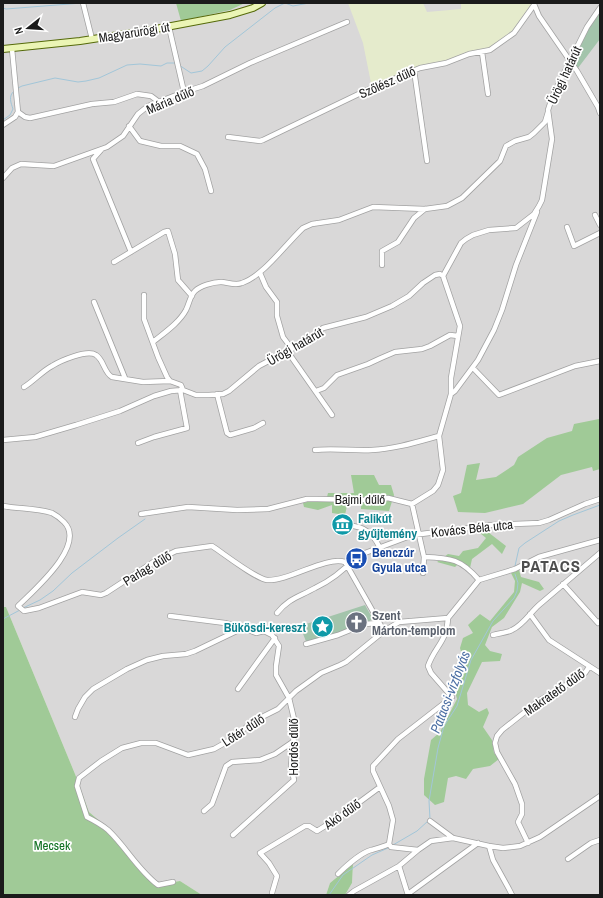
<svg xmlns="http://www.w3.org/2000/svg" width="603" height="898" font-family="'Archivo Narrow',sans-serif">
	<rect width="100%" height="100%" fill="#ece9e0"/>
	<path fill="#d9d8d8" d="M 3,3 L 600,3 L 600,895 L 345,895 L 352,883 L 353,864 L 330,883 L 326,895 L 202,895 L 180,881 L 155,885 L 115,834 L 89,812 L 75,774 L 6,607 L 3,607 Z"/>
	<path fill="#e5ebcc" d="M 348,3 L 423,3 L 427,12 L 461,9 L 461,3 L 530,3 L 534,6 L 512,34 L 486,51 L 414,70 L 372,88 L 363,43 Z"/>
	<path fill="#a0ca97" d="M 176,3 L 245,3 L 230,10 L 181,21 Z
		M 599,419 L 600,469 L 593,471 L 592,467 L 561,475 L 523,504 L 485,513 L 458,512 L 453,496 L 461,493 L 467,465 L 480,463 L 476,480 L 496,477 L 514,465 L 518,457 L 547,438 L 572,431 L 574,424 Z
		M 351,475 L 374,475 L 379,485 L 391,485 L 394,495 L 389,511 L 361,509 L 361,502 L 348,501 L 345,515 L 332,513 L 332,505 L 318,510 L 304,507 L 303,503 L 327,497 L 328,493 L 354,493 Z
		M 484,529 L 506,546 L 502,554 L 492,544 L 472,559 L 470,568 L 473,571 L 470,574 L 463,566 L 458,564 L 455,567 L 437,562 L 448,554 L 459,556 L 463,551 L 478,548 L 486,538 L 480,533 Z
		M 519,570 L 521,577 L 539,582 L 544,589 L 540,591 L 522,583 L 520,592 L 504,618 L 492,627 L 485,645 L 490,651 L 502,654 L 500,661 L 482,662 L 467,693 L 468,705 L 479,712 L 487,708 L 489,713 L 483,727 L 492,740 L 494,753 L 499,759 L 490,766 L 473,769 L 466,779 L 456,776 L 448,778 L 444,802 L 435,805 L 424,795 L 424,779 L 431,740 L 440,732 L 457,699 L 453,684 L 462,676 L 463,659 L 460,648 L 463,638 L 473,633 L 468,625 L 480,614 L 490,621 L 514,592 L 515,581 L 511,573 Z
		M 3,607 L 6,607 L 75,774 L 89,812 L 115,834 L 155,885 L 180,881 L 202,895 L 3,895 Z
		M 353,864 L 352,883 L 345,895 L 326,895 L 330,883 Z"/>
	<path fill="#a3c4ab" d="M 600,10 L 600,39 L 578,68 L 571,60 L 587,27 Z
		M 365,605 L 373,619 L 354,630 L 307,644 L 300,626 Z"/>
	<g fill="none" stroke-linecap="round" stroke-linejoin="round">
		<path stroke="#a2c6d8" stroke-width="1" d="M 285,3 L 293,6 L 309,3
			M 3,8 L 6,9 L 82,3
			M 179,65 L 191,73 L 202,71 L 208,66 L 225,47 L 275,8 L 285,3
			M 18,88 L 22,86 L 55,78 L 78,82 L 86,81 L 99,78 L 127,65 L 140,64 L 161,66 L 167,63 L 175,63
			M 3,120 L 10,115 L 13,109 C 11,103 8,96 14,91
			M 515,566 L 519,548 L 525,543 L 559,521 L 573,515 L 600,505
			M 23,608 L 40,600 L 53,591 L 72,573 L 118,538 L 145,519
			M 3,619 L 20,610
			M 430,819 L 429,801 L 438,748 L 444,726 L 457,706 L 471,660 L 493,621 L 514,598 L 517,591 L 518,583 L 515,574
			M 393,845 L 417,831 L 428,821
			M 329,895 L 343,875 L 372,855 L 388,848"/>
		<defs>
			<path id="minor" d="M 83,3 L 92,39
				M 534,4 L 539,16 L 577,71 L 598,107 L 600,113
				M 169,27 L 184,92
				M 482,52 L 488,94
				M 414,70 L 427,161
				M 18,112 L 25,117 L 30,118 L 92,104 L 114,102 L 137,94 L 151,96 L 159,102
				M 3,125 L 15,117 L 18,112 L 12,49
				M 129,126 L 140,141 L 161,146 L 180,146 L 197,154 L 205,169 L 211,191
				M 228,137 L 260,141 L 263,140 L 367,90 L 420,68 L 446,63 L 469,54 L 490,50 L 514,33 L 534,5
				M 101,150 L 93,159 L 131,252
				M 3,178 L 12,168 L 21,164 L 54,166 L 107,147 L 123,136 L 138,114 L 148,106 L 184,92 L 203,86 L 250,63 L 347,22
				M 595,215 L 600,225
				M 567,227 L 574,246 L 600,233
				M 114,262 L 164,232 L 168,231 L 175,254 L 178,280 L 192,296
				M 382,265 L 382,251 L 398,242 L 414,218 L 425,209
				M 260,273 L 266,287 L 277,302 L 277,316 L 283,337 L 292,349
				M 443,276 L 460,326 L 451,378 L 451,394
				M 144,295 L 144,319 L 158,357 L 167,377 L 170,381
				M 94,302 L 125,378
				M 153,342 C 164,333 179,323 186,310 C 189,304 190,296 195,291 C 200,286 213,282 221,282 C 227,282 235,286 242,283 C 263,276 286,244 303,228 L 312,224 L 339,220 L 373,207 L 425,209 L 447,206 L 462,198 L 500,161 L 506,146 L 515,141 L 529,137 L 534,133 L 545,122 L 548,112
				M 289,351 L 290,355 L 332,415
				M 473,368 L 499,395 L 575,366 L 600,361
				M 24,387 C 34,381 41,372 52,366 C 60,361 87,349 96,355 C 104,360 104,373 112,377 L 143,382 L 170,381 L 181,385 L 183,390
				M 316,391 L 324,388 L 337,375 L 368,364 L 381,358 L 395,352 L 422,349 L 430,346 L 450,335 L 458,336
				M 217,394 L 227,433 L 230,435 L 254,428 L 263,423
				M 3,440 L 35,437 L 76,425 L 120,411 L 154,396 L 171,391 L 183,390 L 196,395 L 209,395 L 223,394 L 229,391 L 259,366 L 306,341 L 323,328 L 366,317 L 392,306 L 409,296 L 423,283 L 435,275 L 440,274 L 443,276 L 461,243 L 466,239 L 473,235 L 489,230 L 516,228 L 534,214 L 539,206 L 542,200 L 552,139 L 548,110 L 553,95 L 587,27 L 600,8
				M 138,443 L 154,437 L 187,428 L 180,390
				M 315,450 C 334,448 353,451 372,450 C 395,449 417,442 439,436
				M 412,504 L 424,557 L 423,573
				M 3,506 C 19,509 36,508 52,513 C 56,515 61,519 64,522 C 87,545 34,590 18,606 L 24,611 L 39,608 L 82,592 L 101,595 L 106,593 L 155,561 L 176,551 L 212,546 C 223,553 256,579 267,580 C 290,581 325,556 345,562 L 384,631
				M 141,514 L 188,507 L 237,510 L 268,509 L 307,499 L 317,499 L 365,500 L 388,498 L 412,504 L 433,491 L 438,485 L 443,470 L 439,436 L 451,394 L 455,391 L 478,360 L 494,330 L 502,310 L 516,265 L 537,212
				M 336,523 L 339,524 C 359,526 370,527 380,548
				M 424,557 C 451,558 461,559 479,580
				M 345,562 L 357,556 L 413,535 L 470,528 L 491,525 L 539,523 L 549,520 L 585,504 L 600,499
				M 563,584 L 598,623 L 600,621
				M 277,613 C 289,598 299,597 315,588 C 330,581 344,570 355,558
				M 530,614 L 549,640 L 600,673
				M 170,616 L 225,623 L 243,628
				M 448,618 L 479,580 L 515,569 L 539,557 L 600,540
				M 493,635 C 499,633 507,633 512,630 C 523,625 530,613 539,605 L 600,553
				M 306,644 L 338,635 L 365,624 L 378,623
				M 238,689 L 275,638
				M 75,717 L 78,709 L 85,697 L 93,689 L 127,669 L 147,660 L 163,656 L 186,654 L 195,651 L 243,628 L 256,633 L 264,631 L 272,635 L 279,646 L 276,666 L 276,675 L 289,698 L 295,723 L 291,766 L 294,780 L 233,835
				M 204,811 L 212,804 L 226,766 L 232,762 L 260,760 L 275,754 L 294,741
				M 430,821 L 453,838 L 489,846 L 503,848 L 520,846 L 540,837 L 600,796
				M 528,843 L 518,822 L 522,814 L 522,804 L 515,784 L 497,752 L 495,743 L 497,736 L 502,730 L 540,700 L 580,677 L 585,673 L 589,667
				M 489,846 L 493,860 L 509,889 L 512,895
				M 418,850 L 391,847 L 389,844 L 393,820 L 389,806 L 373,771 L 373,766 L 398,739 L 452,697 L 431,673 L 428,666 C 435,646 447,642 448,618
				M 568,859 L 591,843 L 600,840
				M 399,866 L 408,895
				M 338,874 C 346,866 361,853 371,850 C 378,848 383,847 389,844
				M 173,882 L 158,885 C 138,870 126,847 108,830 C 102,825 95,821 87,817 L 77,786 L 79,778 L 101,761 L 122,748 L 141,743 L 156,743 L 188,755 L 214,749 L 230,740 L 254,721 L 278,709 L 296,691 L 321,673 L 340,665 L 346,662 L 384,631 L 399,622 L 448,618
				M 272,893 L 277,876 L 269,863 L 260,853 L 305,826 L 309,826 L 317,831 L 338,818 L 380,787
				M 408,894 L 478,843
				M 349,895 L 354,891 L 399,866 L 418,850 L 431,841 L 453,838"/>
			<path id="secondary" d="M 3,49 L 80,41 L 145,31 L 230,15 L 253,8 L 262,3"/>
		</defs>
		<use href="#minor" stroke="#a2a2a2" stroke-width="6"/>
		<use href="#secondary" stroke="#556a0a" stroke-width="8"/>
		<use href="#minor" stroke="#fff" stroke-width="4.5"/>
		<use href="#secondary" stroke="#ebf5b5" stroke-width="6"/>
	</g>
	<defs>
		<symbol id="museum-disc" viewBox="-11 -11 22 22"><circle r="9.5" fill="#0f9aa8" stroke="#fff"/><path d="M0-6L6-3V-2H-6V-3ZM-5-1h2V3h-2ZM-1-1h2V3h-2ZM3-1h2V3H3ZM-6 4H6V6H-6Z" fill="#fff"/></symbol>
		<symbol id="bus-disc" viewBox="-11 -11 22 22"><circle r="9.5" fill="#1a4fb4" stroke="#fff"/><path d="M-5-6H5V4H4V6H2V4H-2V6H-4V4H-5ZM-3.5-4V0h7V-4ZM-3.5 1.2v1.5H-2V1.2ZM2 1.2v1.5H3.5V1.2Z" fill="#fff"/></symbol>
		<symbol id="church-disc" viewBox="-11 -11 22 22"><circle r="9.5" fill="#6b7280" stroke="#fff"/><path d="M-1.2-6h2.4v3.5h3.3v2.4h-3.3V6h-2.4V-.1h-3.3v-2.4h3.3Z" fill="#fff"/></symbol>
		<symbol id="sight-disc" viewBox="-11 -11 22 22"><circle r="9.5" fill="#0f9aa8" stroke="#fff"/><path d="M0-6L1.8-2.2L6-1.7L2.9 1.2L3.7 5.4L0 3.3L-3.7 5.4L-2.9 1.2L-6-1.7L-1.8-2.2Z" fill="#fff"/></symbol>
	</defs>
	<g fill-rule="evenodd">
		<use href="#museum-disc" x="330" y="512" width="25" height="25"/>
		<use href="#bus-disc" x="344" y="546" width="25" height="25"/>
		<use href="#church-disc" x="344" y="610" width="25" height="25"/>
		<use href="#sight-disc" x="310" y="614" width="25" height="25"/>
	</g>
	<g text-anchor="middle" stroke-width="3.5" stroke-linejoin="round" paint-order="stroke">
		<g font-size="13" fill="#1b1b1b" stroke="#fff">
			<text transform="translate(134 32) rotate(-9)" y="5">Magyarürögi út</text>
			<text transform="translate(564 75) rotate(-65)" y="5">Ürögi határút</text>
			<text transform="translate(387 82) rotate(-24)" y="5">Szőlész dűlő</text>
			<text transform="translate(170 100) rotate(-23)" y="5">Mária dűlő</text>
			<text transform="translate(295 346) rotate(-30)" y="5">Ürögi határút</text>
			<text x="360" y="504">Bajmi dűlő</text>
			<text transform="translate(472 528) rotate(-6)" y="5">Kovács Béla utca</text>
			<text transform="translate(147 568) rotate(-31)" y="5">Parlag dűlő</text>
			<text transform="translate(554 692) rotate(-35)" y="5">Makratető dűlő</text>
			<text transform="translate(243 730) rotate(-33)" y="5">Lőtér dűlő</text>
			<text transform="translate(293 747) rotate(-90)" y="5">Hordós dűlő</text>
			<text transform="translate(342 814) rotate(-35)" y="5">Akó dűlő</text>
		</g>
		<g font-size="13" font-weight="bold" fill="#0d838f" stroke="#fff" text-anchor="start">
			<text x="358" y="523">Falikút<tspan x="358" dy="15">gyűjtemény</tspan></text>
			<text x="306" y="632" text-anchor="end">Bükösdi-kereszt</text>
		</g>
		<g font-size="13" font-weight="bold" fill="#164399" stroke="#fff" text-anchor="start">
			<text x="372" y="557">Benczúr<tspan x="372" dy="15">Gyula utca</tspan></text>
		</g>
		<g font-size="13" font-weight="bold" fill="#5b616d" stroke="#fff" text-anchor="start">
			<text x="372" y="620">Szent<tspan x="372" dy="15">Márton-templom</tspan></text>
		</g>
		<g font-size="13" fill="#107122" stroke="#fff">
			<text x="52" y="850">Mecsek</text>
		</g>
		<g font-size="14" font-style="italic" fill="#4d70a4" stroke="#fff">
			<text transform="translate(450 692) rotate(-69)" y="5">Patacsi-vízfolyás</text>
		</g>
		<g font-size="17" font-weight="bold" letter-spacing="1" fill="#4e4e4e" stroke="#fff">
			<text x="551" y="572">PATACS</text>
		</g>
	</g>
	<rect width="603" height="898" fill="none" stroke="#1b1b1b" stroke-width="8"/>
	<g transform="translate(28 28) rotate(253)" stroke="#ffffff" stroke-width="3" paint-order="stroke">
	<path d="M0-3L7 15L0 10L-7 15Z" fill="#1b1b1b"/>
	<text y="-6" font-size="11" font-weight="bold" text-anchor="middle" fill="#1b1b1b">N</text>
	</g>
</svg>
